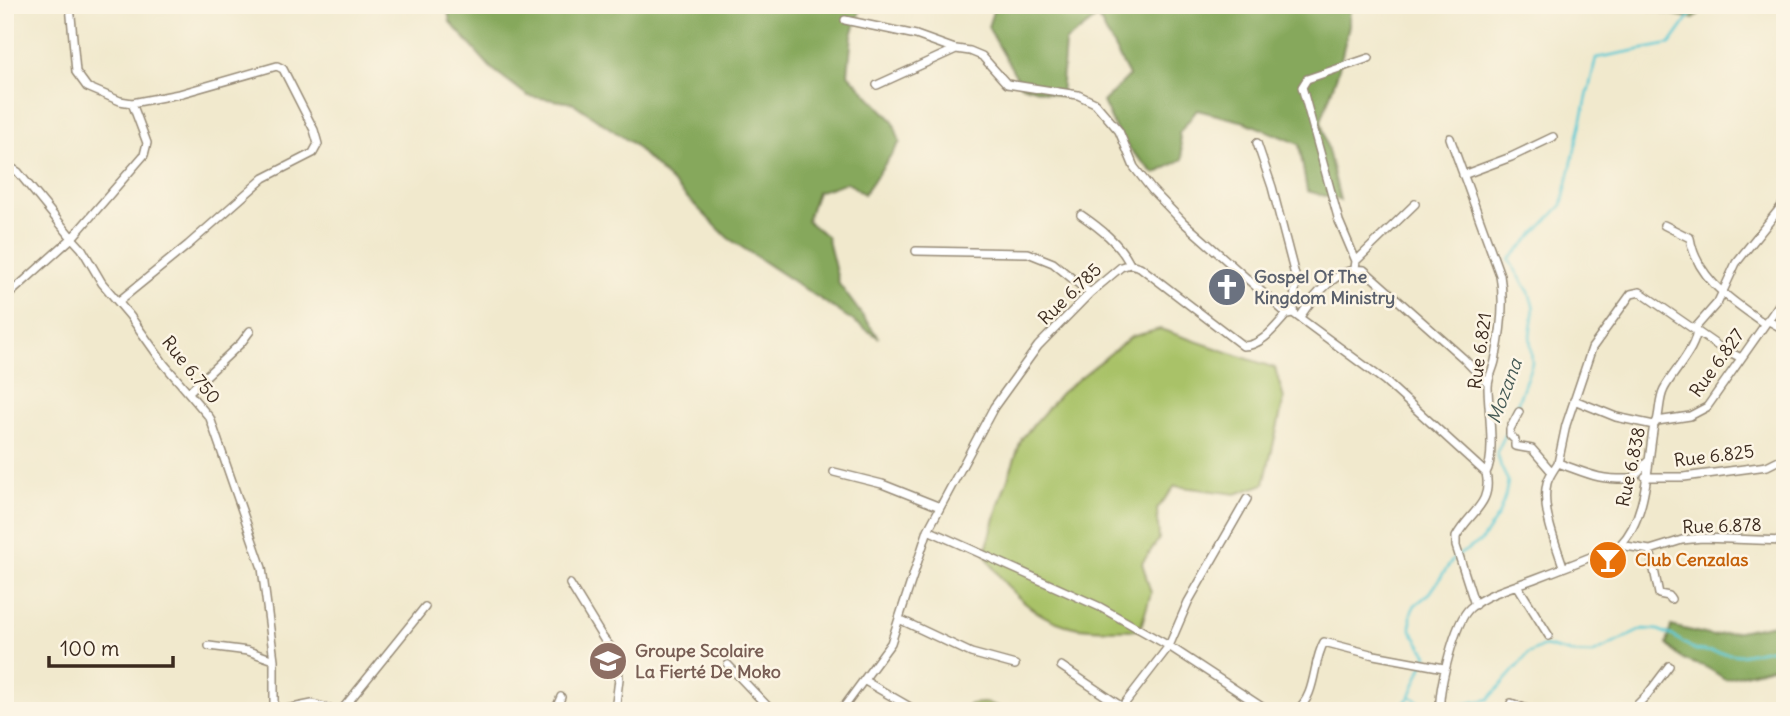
<svg xmlns="http://www.w3.org/2000/svg" width="1790" height="716" font-family="Delius,sans-serif">
	<rect width="100%" height="100%" fill="#fcf5e5"/>
	<filter id="ink" filterUnits="userSpaceOnUse"><feTurbulence type="fractalNoise" baseFrequency=".0143" numOctaves="2"/><feDisplacementMap in="SourceGraphic" scale="14" xChannelSelector="R" yChannelSelector="G"/><feConvolveMatrix kernelMatrix="1 2 1 2 8 2 1 2 1" color-interpolation-filters="sRGB"/></filter>
	<filter id="wash" filterUnits="userSpaceOnUse"><feTurbulence type="fractalNoise" baseFrequency=".00686" numOctaves="4" result="noise"/><feDisplacementMap in="SourceGraphic" scale="28" xChannelSelector="R" yChannelSelector="G"/><feGaussianBlur stdDeviation="1.57" result="paint"/><feColorMatrix in="noise" values="0 0 0 0 0 0 0 0 0 0 0 0 0 0 0 0 0 1.4 0 .05"/><feComposite in="paint" operator="in"/></filter>
	<g filter="url(#wash)">
		<rect width="100%" height="100%" fill="#f1e9cd"/>
		<path fill="#a9c268" stroke="#727643" stroke-width="2" d="M 1160,329 L 1275,368 L 1284,399 L 1264,484 L 1236,494 L 1175,486 L 1157,509 L 1159,539 L 1142,563 L 1151,593 L 1140,630 C 1121,629 1100,631 1080,628 C 1037,622 1005,590 985,554 L 999,504 L 1022,438 L 1061,393 L 1131,337 Z
			M 987,703 L 1009,711 L 959,711 L 971,704 Z"/>
		<path fill="#86a85c" stroke="#60693d" stroke-width="2" d="M 447,5 L 862,5 L 852,35 L 848,74 L 893,121 L 900,142 L 864,194 L 847,182 L 817,192 L 807,221 L 827,236 L 839,284 L 879,338 L 728,238 L 633,144 L 573,103 L 528,96 L 491,68 L 450,22 Z
			M 995,5 L 1350,5 L 1349,25 L 1338,72 L 1321,121 L 1340,200 L 1307,191 L 1299,144 L 1245,122 L 1197,110 L 1179,133 L 1183,159 L 1155,174 L 1121,141 L 1103,102 L 1129,76 L 1098,17 L 1065,42 L 1061,97 L 1021,85 L 988,27 Z
			M 1643,5 L 1708,5 L 1694,19 L 1648,9 Z
			M 1785,622 L 1785,664 L 1725,679 C 1718,675 1709,667 1700,665 C 1682,660 1679,658 1667,644 L 1671,626 L 1713,636 Z"/>
		<g fill="none" stroke-linecap="round" stroke-linejoin="round">
			<path stroke="#5dc9d4" stroke-width="2.5" d="M 1511,421 L 1532,363 L 1530,335 L 1534,308 L 1529,292 L 1509,260 L 1562,205 L 1596,58 L 1670,44 L 1698,5
				M 1410,696 L 1423,704 L 1450,707 L 1489,699 L 1528,654 L 1544,646 L 1571,653 L 1592,654 L 1643,629 L 1658,630 L 1673,636 L 1695,650 L 1740,655 L 1785,646
				M 1398,711 L 1410,696 L 1427,655 L 1411,630 L 1411,613 L 1415,605 L 1430,593 L 1454,558 L 1481,541 L 1498,516 L 1505,497 L 1508,481 L 1501,467 L 1497,452 L 1507,431"/>
		</g>
	</g>
	<g filter="url(#ink)">
		<g fill="none" stroke-linecap="round" stroke-linejoin="round">
			<defs>
				<path id="street" d="M 70,5 L 76,72 L 87,87 L 120,101 L 132,103 L 179,94 L 277,66 L 283,69 L 314,130 L 318,144 L 313,153 L 264,178 L 188,245 L 119,301
					M 845,20 L 916,35 L 955,49
					M 877,85 L 956,49 L 970,51 L 982,56 L 1007,84 L 1078,95 L 1095,103 L 1119,131 L 1134,167 L 1152,190 L 1183,222 L 1287,314
					M 1450,138 L 1500,275 C 1505,303 1501,333 1495,361 C 1493,370 1488,378 1488,387 C 1488,408 1496,456 1486,473 C 1493,505 1469,512 1456,537 L 1456,546 L 1475,605
					M 1257,143 L 1272,187 L 1296,279 L 1293,313
					M 5,164 L 18,172 L 72,238 L 144,155 L 147,143 L 132,103
					M 1463,175 L 1511,157 L 1553,137
					M 1081,215 C 1100,228 1119,243 1130,264
					M 1664,225 L 1690,238 C 1697,280 1733,301 1765,324
					M 916,251 L 1028,253 L 1053,263 L 1090,293
					M 1356,261 L 1415,204
					M 1355,268 L 1356,261 L 1339,221 L 1302,87 L 1307,79 L 1369,58
					M 5,298 L 72,238 L 82,249 L 102,283 L 130,316 L 164,364 L 210,418 L 262,568 L 274,660 L 274,711
					M 1300,317 C 1312,298 1339,265 1364,270 L 1463,358 L 1488,384
					M 1767,320 L 1785,330
					M 189,392 L 241,343 L 250,331
					M 1574,400 L 1616,417 L 1654,425
					M 1519,412 L 1510,429 L 1510,435 L 1515,440 L 1515,446 L 1532,449 L 1552,472
					M 1657,421 L 1690,416 L 1707,407 L 1785,296
					M 1558,463 L 1566,425 L 1592,348 L 1631,294 L 1640,292 L 1718,346 L 1741,358
					M 834,472 L 882,484 L 940,507
					M 1645,477 L 1684,477 L 1767,466 L 1785,457
					M 928,530 L 1100,607 L 1169,646 L 1268,711
					M 1620,545 L 1650,550 L 1682,540 L 1702,538 L 1785,541
					M 1650,550 L 1659,594 L 1669,596 L 1671,599
					M 1563,566 C 1555,542 1541,508 1547,483 C 1549,476 1554,469 1558,463 C 1589,474 1597,480 1632,479 L 1647,462
					M 570,584 L 603,638 L 617,655 L 619,679 L 615,711
					M 1517,585 L 1549,636
					M 899,619 L 971,653 L 1015,665
					M 209,646 L 248,651 L 274,660
					M 728,665 L 772,711
					M 1061,666 L 1122,707 L 1169,646 L 1188,602 L 1247,499
					M 865,681 L 917,711
					M 1511,703 L 1532,711
					M 277,711 L 312,704 L 341,711
					M 341,711 L 425,607
					M 555,711 L 561,697
					M 841,711 L 891,643 L 928,530 L 994,407 L 1038,346 L 1090,293 L 1121,267 L 1130,264 L 1140,267 L 1243,346 C 1262,346 1275,327 1287,314 L 1293,313 L 1385,381 L 1486,473
					M 1296,711 C 1317,695 1312,663 1324,642 L 1374,655 L 1444,668
					M 1440,711 C 1438,690 1455,621 1470,608 C 1487,593 1513,587 1534,579 C 1563,568 1591,557 1620,545 C 1648,517 1647,463 1654,425 L 1657,421 C 1660,411 1659,398 1664,389 C 1672,373 1700,345 1696,327 L 1718,302 L 1736,263 L 1785,202
					M 1631,711 L 1647,695 L 1669,666
					M 1723,711 L 1725,708"/>
			</defs>
			<use href="#street" stroke="#968a76" stroke-width="10"/>
			<use href="#street" stroke="#fff" stroke-width="7"/>
		</g>
	</g>
	<defs>
		<symbol id="church-disc" viewBox="-11 -11 22 22"><circle r="9.5" fill="#6b7280" stroke="#fcf5e5"/><path d="M-1.2-6h2.4v3.5h3.3v2.4h-3.3V6h-2.4V-.1h-3.3v-2.4h3.3Z" fill="#fff"/></symbol>
		<symbol id="bar-disc" viewBox="-11 -11 22 22"><circle r="9.5" fill="#e8710a" stroke="#fcf5e5"/><path d="M-6-5H6L.8 .8V4.5H3.5V6h-7V4.5H-.8V.8Z" fill="#fff"/></symbol>
		<symbol id="school-disc" viewBox="-11 -11 22 22"><circle r="9.5" fill="#8d6e63" stroke="#fcf5e5"/><path d="M0-5L7-2L0 1L-7-2ZM-4 1L0 2.5L4 1V4Q0 6-4 4Z" fill="#fff"/></symbol>
	</defs>
	<g fill-rule="evenodd">
		<use href="#church-disc" x="1205" y="265" width="44" height="44"/>
		<use href="#bar-disc" x="1586" y="538" width="44" height="44"/>
		<use href="#school-disc" x="586" y="639" width="44" height="44"/>
	</g>
	<g text-anchor="middle" stroke-width="5" stroke-linejoin="round" paint-order="stroke">
		<g font-size="18" font-weight="bold" fill="#5b616d" stroke="#fcf5e5" text-anchor="start">
			<text x="1254" y="283">Gospel Of The<tspan x="1254" dy="21">Kingdom Ministry</tspan></text>
		</g>
		<g font-size="18" fill="#3b2a1e" stroke="#fcf5e5">
			<text transform="translate(1070 294) rotate(-44)" y="6">Rue 6.785</text>
			<text transform="translate(1480 351) rotate(-82)" y="6">Rue 6.821</text>
			<text transform="translate(1717 363) rotate(-54)" y="6">Rue 6.827</text>
			<text transform="translate(191 370) rotate(51)" y="6">Rue 6.750</text>
			<text transform="translate(1714 456) rotate(-7)" y="6">Rue 6.825</text>
			<text transform="translate(1631 467) rotate(-78)" y="6">Rue 6.838</text>
			<text transform="translate(1722 526) rotate(-2)" y="6">Rue 6.878</text>
		</g>
		<g font-size="18" font-weight="bold" fill="#c56008" stroke="#fcf5e5" text-anchor="start">
			<text x="1635" y="566">Club Cenzalas</text>
		</g>
		<g font-size="18" font-weight="bold" fill="#785e54" stroke="#fcf5e5" text-anchor="start">
			<text x="635" y="657">Groupe Scolaire<tspan x="635" dy="21">La Fierté De Moko</tspan></text>
		</g>
		<g font-size="19" font-style="italic" fill="#455a55" stroke="#fcf5e5">
			<text transform="translate(1504 391) rotate(-70)" y="7">Mozana</text>
		</g>
	</g>
	<rect width="1790" height="716" fill="none" stroke="#fcf5e5" stroke-width="28"/>
	<path d="M49 656v10h124v-10" fill="none" stroke="#3b2a1e" stroke-width="3.5"/>
	<text x="60" y="656" font-size="21" fill="#3b2a1e" stroke="#fcf5e5" stroke-width="5" paint-order="stroke">100 m</text>
</svg>
